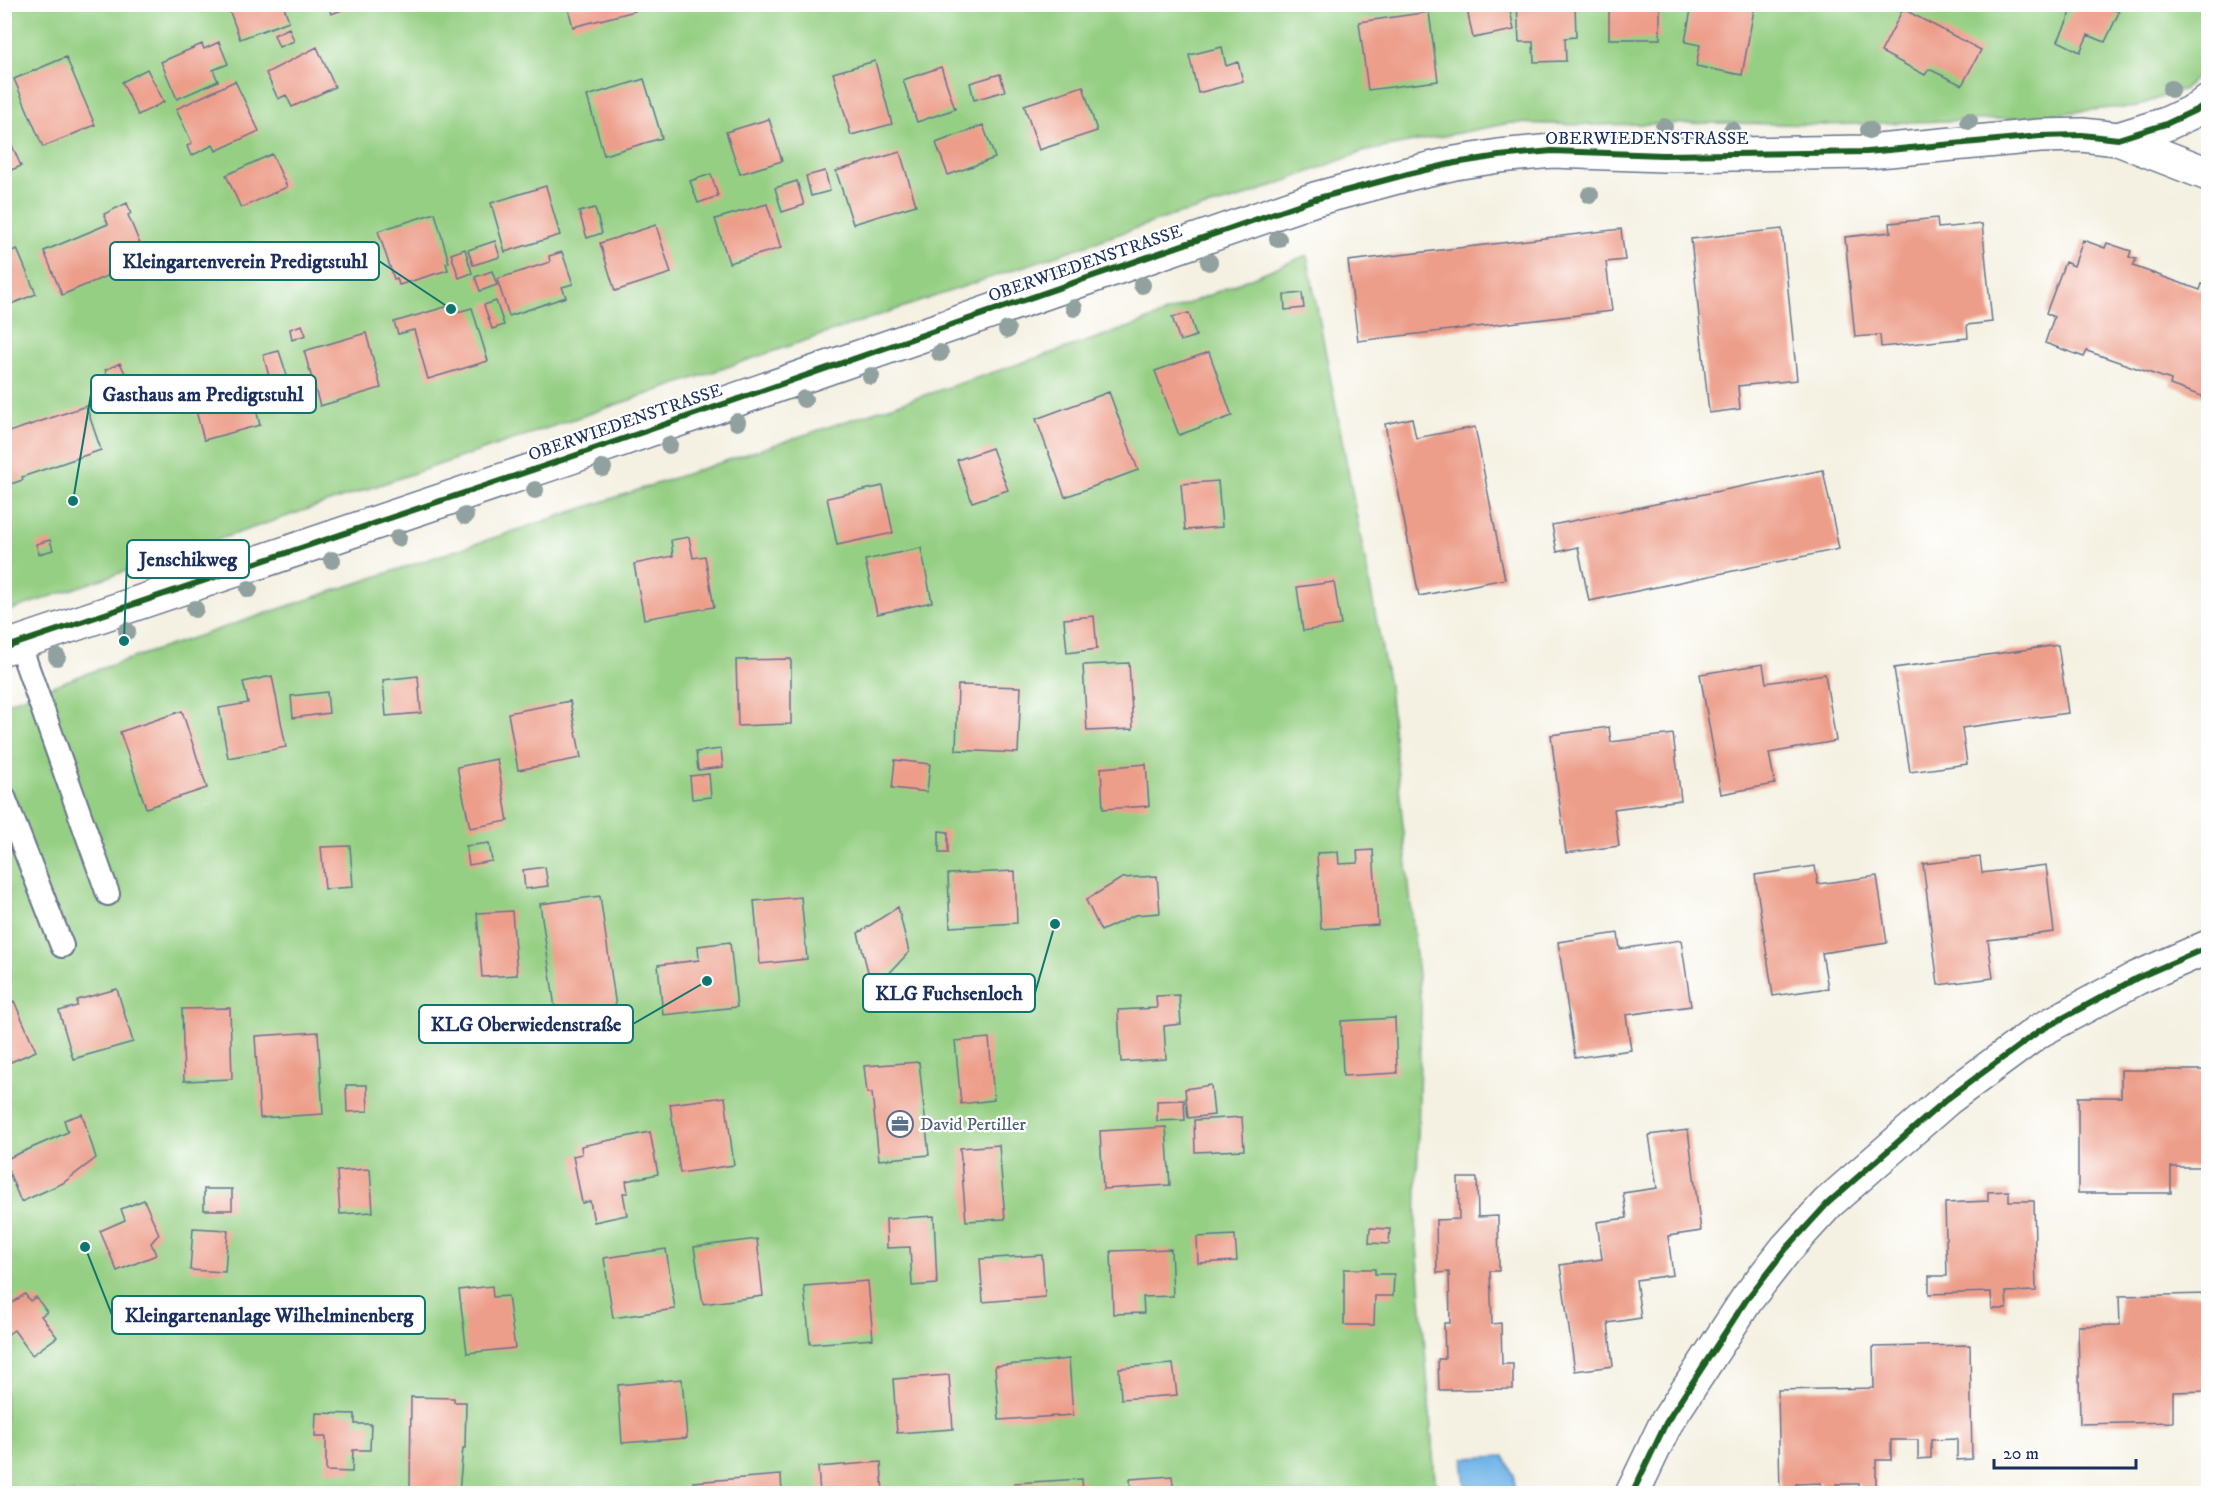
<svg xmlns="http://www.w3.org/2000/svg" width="2213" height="1498" font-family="'IM FELL DW Pica',serif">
	<rect width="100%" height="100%" fill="#fff"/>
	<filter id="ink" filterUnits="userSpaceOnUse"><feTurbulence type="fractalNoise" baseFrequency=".0167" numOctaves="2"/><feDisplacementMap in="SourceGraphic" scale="12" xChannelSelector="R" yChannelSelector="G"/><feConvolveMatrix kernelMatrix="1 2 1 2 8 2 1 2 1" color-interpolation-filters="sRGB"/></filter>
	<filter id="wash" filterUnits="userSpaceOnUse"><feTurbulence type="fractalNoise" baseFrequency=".008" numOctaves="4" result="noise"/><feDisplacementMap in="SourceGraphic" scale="24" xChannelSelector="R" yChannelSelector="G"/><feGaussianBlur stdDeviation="1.35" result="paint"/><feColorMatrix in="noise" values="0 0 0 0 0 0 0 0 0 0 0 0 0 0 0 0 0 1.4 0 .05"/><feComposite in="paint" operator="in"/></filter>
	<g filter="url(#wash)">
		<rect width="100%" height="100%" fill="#f4f1e2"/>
		<path fill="#95cf83" stroke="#587f70" stroke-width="1.5" d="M 2208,4 L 2208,67 L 2184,89 L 2131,108 L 2111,108 L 2009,119 L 1824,125 L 1724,123 L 1588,125 L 1510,123 L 1362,152 L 1238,199 L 1175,215 L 5,612 L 4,5 Z
			M 1307,255 L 1389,686 L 1421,1006 L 1416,1232 L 1436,1493 L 5,1493 L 4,704 L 88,673 L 333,591 L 1136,325 Z"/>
		<path fill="#72b5e7" stroke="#4672a2" stroke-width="1.5" d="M 1504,1456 L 1514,1475 L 1514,1493 L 1466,1493 L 1463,1469 L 1464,1458 Z"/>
		<g id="blocks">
			<path fill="#ed9e8a" d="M 227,4 L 283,4 L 289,21 L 240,39 Z
				M 328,4 L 356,4 L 356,5 L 331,14 Z
				M 567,4 L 633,4 L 635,11 L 573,27 Z
				M 1517,4 L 1575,4 L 1576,37 L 1565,38 L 1566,61 L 1534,62 L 1533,42 L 1519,42 Z
				M 1609,4 L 1660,4 L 1660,39 L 1609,39 Z
				M 1692,4 L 1755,4 L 1742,75 L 1696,66 L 1700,45 L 1685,42 Z
				M 2075,4 L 2102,4 L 2119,12 L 2105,42 L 2088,35 L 2080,52 L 2058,41 Z
				M 1466,5 L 1509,5 L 1514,30 L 1473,38 Z
				M 1903,9 L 1981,50 L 1962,85 L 1929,69 L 1925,75 L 1881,52 Z
				M 1429,12 L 1438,81 L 1368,90 L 1359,22 Z
				M 289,28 L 294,41 L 279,47 L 274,35 Z
				M 219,42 L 228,64 L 213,70 L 218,81 L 177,99 L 161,62 L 202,44 L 204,49 Z
				M 317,47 L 335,87 L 292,107 L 286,95 L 278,99 L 266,73 Z
				M 1222,47 L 1226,66 L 1238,62 L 1243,81 L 1198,93 L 1189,55 Z
				M 66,57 L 95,125 L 43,147 L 14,79 Z
				M 875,61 L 892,124 L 851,135 L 833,73 Z
				M 941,67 L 955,109 L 917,122 L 903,80 Z
				M 147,69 L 164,102 L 138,115 L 122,82 Z
				M 1000,74 L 1005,91 L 974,100 L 970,83 Z
				M 644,79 L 662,138 L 604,155 L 587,96 Z
				M 235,81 L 259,131 L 216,151 L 213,145 L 191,156 L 187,146 L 192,143 L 176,109 Z
				M 1083,86 L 1097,131 L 1039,150 L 1024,105 Z
				M 769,119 L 782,161 L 740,174 L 726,132 Z
				M 983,125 L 995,158 L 948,175 L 936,143 Z
				M 4,127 L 21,166 L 4,173 Z
				M 900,152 L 916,205 L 853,224 L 836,171 Z
				M 272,154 L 287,187 L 241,208 L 226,175 Z
				M 825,171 L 830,191 L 811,196 L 806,176 Z
				M 711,174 L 718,196 L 698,203 L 690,181 Z
				M 797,181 L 804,205 L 782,212 L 775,188 Z
				M 546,186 L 560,235 L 505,252 L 491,203 Z
				M 127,203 L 131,213 L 128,215 L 148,263 L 122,274 L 121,270 L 62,295 L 44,251 L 108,224 L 104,214 Z
				M 767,204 L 781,248 L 729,263 L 715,219 Z
				M 595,208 L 602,233 L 587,238 L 579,212 Z
				M 435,213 L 449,262 L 446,263 L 448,270 L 399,285 L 397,278 L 394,279 L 378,231 Z
				M 1937,218 L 1938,228 L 1982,224 L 1992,322 L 1967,325 L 1968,338 L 1881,347 L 1880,335 L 1855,337 L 1845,237 L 1891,232 L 1890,223 Z
				M 656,225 L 671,273 L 615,291 L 600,243 Z
				M 1621,229 L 1625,260 L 1606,262 L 1612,311 L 1358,341 L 1348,261 Z
				M 1782,229 L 1797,380 L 1738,386 L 1740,409 L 1709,413 L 1691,239 Z
				M 2083,240 L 2105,248 L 2107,243 L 2131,251 L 2129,257 L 2136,259 L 2133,266 L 2200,290 L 2202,284 L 2208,286 L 2208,385 L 2204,397 L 2170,385 L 2171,380 L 2087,351 L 2084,357 L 2045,343 L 2054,317 L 2046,313 L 2065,262 L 2074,266 Z
				M 495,241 L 500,257 L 473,265 L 468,250 Z
				M 17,249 L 36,294 L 4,307 L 4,254 Z
				M 465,249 L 472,273 L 459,278 L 451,254 Z
				M 562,252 L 573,284 L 562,287 L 566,297 L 509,316 L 497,279 L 550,262 L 549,256 Z
				M 492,271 L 497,285 L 480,291 L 475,277 Z
				M 1302,293 L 1304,308 L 1285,310 L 1284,295 Z
				M 496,301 L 504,325 L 492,329 L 484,305 Z
				M 452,305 L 454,313 L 472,308 L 488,361 L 428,379 L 414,330 L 398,334 L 394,322 Z
				M 1189,313 L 1196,336 L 1180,341 L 1172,317 Z
				M 302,325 L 306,335 L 292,340 L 290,329 Z
				M 366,333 L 381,388 L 320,406 L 304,351 Z
				M 279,351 L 292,391 L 275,397 L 263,355 Z
				M 1209,352 L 1232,416 L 1179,435 L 1155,371 Z
				M 120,363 L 125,373 L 110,381 L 105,370 Z
				M 248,378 L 260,425 L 204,440 L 191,393 Z
				M 1109,392 L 1138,470 L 1065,497 L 1036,419 Z
				M 86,406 L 101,450 L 22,477 L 23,480 L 4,486 L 4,429 L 6,433 Z
				M 1412,418 L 1416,438 L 1475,427 L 1505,579 L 1419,596 L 1385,424 Z
				M 992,448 L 1008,490 L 972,502 L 957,460 Z
				M 1823,470 L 1839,549 L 1589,601 L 1578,547 L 1557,552 L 1552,525 Z
				M 1218,481 L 1222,527 L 1185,530 L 1181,484 Z
				M 883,486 L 893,533 L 837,545 L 827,498 Z
				M 689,537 L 693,558 L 705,556 L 714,607 L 644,619 L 634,564 L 673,556 L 671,540 Z
				M 50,540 L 53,550 L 39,554 L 36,544 Z
				M 921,548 L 932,602 L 877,614 L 865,560 Z
				M 1334,582 L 1341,625 L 1303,631 L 1297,587 Z
				M 1094,616 L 1097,649 L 1067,653 L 1064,619 Z
				M 2058,645 L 2068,713 L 1962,728 L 1967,764 L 1910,772 L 1894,668 Z
				M 791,659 L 791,724 L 738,726 L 736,660 Z
				M 1129,663 L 1133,729 L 1087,731 L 1083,665 Z
				M 1763,664 L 1766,683 L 1825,674 L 1836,741 L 1769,753 L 1775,784 L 1721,794 L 1700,674 Z
				M 272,676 L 286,747 L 228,758 L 219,708 L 248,703 L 243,682 Z
				M 418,676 L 421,713 L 386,716 L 383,680 Z
				M 958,685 L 1021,687 L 1018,753 L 956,750 Z
				M 327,692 L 329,713 L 293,718 L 291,696 Z
				M 570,701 L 581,758 L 518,770 L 508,713 Z
				M 182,711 L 207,788 L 146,808 L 120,732 Z
				M 1609,727 L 1611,742 L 1673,734 L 1681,800 L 1614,809 L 1619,846 L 1566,853 L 1551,735 Z
				M 721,749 L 723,767 L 698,770 L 696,752 Z
				M 497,759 L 508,821 L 470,828 L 457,767 Z
				M 895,760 L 930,764 L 927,792 L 892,788 Z
				M 1146,764 L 1149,806 L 1103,809 L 1101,768 Z
				M 709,774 L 711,797 L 692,799 L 690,776 Z
				M 939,831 L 948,832 L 948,853 L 939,853 Z
				M 489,843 L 492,861 L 469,865 L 466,846 Z
				M 350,846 L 353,887 L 325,889 L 321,847 Z
				M 1373,850 L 1378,925 L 1321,929 L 1317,853 L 1338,852 L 1339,864 L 1358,863 L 1357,851 Z
				M 1980,857 L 1982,873 L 2046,865 L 2054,932 L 1988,940 L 1993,978 L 1938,985 L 1923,864 Z
				M 1815,866 L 1818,884 L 1877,876 L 1887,943 L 1822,953 L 1828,988 L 1773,996 L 1755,875 Z
				M 545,867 L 548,886 L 525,889 L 523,870 Z
				M 1015,871 L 1017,923 L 950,927 L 948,874 Z
				M 1157,876 L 1160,913 L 1135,915 L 1101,931 L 1086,900 L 1122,878 Z
				M 600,896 L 616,1007 L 556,1015 L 540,904 Z
				M 801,897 L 807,959 L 760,964 L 754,901 Z
				M 898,907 L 909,952 L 873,991 L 858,933 Z
				M 512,911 L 517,975 L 482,977 L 477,913 Z
				M 1618,933 L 1620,949 L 1681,940 L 1691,1006 L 1626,1015 L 1631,1050 L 1575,1058 L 1558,942 Z
				M 730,942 L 737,1007 L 663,1015 L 658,965 L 699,960 L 698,946 Z
				M 117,989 L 133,1042 L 73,1059 L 59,1011 L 77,1006 L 77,1000 Z
				M 1179,995 L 1181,1024 L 1164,1026 L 1166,1059 L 1121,1062 L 1118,1010 L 1157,1008 L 1156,996 Z
				M 14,1001 L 36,1051 L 4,1065 L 4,1006 Z
				M 230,1008 L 232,1079 L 184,1081 L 182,1009 Z
				M 1395,1018 L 1397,1073 L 1343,1076 L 1341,1021 Z
				M 318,1032 L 323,1114 L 260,1118 L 255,1036 Z
				M 989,1038 L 994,1100 L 961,1104 L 955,1041 Z
				M 919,1062 L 929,1155 L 879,1160 L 872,1093 L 867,1093 L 864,1066 Z
				M 2121,1070 L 2208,1070 L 2208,1167 L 2171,1167 L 2171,1193 L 2078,1193 L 2078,1097 L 2121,1097 Z
				M 346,1085 L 367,1085 L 368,1111 L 347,1112 Z
				M 1211,1085 L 1214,1115 L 1188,1118 L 1185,1089 Z
				M 725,1097 L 734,1165 L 680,1173 L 670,1104 Z
				M 1184,1100 L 1185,1120 L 1157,1121 L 1157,1101 Z
				M 82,1114 L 96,1158 L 63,1183 L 21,1202 L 4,1160 L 68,1132 L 64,1120 Z
				M 1242,1117 L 1244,1150 L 1195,1152 L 1194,1120 Z
				M 1166,1127 L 1170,1185 L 1103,1189 L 1100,1131 Z
				M 1688,1130 L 1701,1231 L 1668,1236 L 1673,1275 L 1636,1280 L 1641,1318 L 1608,1323 L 1613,1366 L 1575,1371 L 1560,1265 L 1602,1259 L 1597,1222 L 1627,1218 L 1623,1193 L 1657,1188 L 1649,1135 Z
				M 650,1132 L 658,1174 L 626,1181 L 628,1193 L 623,1193 L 627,1215 L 594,1222 L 590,1201 L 582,1203 L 573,1156 L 582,1154 L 581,1146 Z
				M 999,1145 L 1005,1219 L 966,1221 L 960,1148 Z
				M 370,1169 L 373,1212 L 340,1214 L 337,1171 Z
				M 1458,1178 L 1477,1178 L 1478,1217 L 1498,1216 L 1499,1271 L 1490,1271 L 1492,1324 L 1501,1323 L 1502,1364 L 1513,1364 L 1513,1389 L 1439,1390 L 1438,1359 L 1445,1359 L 1444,1323 L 1450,1323 L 1449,1272 L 1437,1273 L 1436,1220 L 1459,1219 Z
				M 204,1189 L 232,1189 L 232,1210 L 204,1210 Z
				M 2009,1191 L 2009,1201 L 2034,1201 L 2036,1291 L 2006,1292 L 2007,1309 L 1992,1309 L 1991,1292 L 1929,1294 L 1929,1276 L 1947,1276 L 1945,1203 L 1988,1201 L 1988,1192 Z
				M 144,1200 L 159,1234 L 151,1243 L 156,1255 L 117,1271 L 100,1231 L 125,1220 L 121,1209 Z
				M 934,1216 L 937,1284 L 912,1286 L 910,1247 L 887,1248 L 886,1219 Z
				M 193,1228 L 228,1230 L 225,1272 L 190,1270 Z
				M 1370,1228 L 1390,1229 L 1389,1244 L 1369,1243 Z
				M 1235,1235 L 1237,1261 L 1198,1263 L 1197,1237 Z
				M 757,1239 L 763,1296 L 703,1304 L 694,1247 Z
				M 666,1249 L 675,1309 L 613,1318 L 604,1258 Z
				M 1171,1249 L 1173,1296 L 1143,1297 L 1144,1313 L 1113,1314 L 1111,1251 Z
				M 1042,1255 L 1045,1297 L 983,1302 L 980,1259 Z
				M 1344,1269 L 1375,1269 L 1375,1274 L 1394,1274 L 1393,1296 L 1375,1296 L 1374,1325 L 1344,1325 Z
				M 868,1281 L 873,1339 L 810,1344 L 804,1286 Z
				M 492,1286 L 493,1297 L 508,1296 L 515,1348 L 467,1353 L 459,1290 Z
				M 25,1294 L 30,1301 L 36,1297 L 47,1312 L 41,1316 L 57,1337 L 32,1355 L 14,1330 L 4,1337 L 4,1309 Z
				M 2208,1294 L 2208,1391 L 2173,1392 L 2173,1422 L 2080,1424 L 2078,1326 L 2120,1325 L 2119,1296 Z
				M 1970,1345 L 1972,1459 L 1957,1460 L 1957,1439 L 1931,1440 L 1931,1458 L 1918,1459 L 1918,1440 L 1891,1440 L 1891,1460 L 1876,1460 L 1876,1494 L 1859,1494 L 1859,1484 L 1836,1484 L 1836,1494 L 1821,1494 L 1821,1483 L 1796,1484 L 1796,1494 L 1780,1494 L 1778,1390 L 1874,1388 L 1873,1347 Z
				M 1069,1359 L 1073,1415 L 999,1420 L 995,1366 Z
				M 1173,1364 L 1177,1395 L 1121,1399 L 1119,1368 Z
				M 949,1375 L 953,1429 L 897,1433 L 893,1379 Z
				M 682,1379 L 687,1438 L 622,1443 L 618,1385 Z
				M 411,1397 L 454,1398 L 454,1402 L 466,1402 L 465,1448 L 463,1448 L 459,1492 L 423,1494 L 423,1490 L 410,1490 Z
				M 316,1413 L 355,1414 L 355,1424 L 371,1424 L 370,1450 L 353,1450 L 352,1472 L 326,1471 L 326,1437 L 315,1437 Z
				M 881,1462 L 883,1494 L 820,1494 L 818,1467 Z
				M 781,1475 L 782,1494 L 694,1494 L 693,1482 Z
				M 1172,1476 L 1174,1494 L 1131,1494 L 1130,1479 Z
				M 1082,1479 L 1083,1494 L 1014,1494 L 1014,1483 Z"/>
		</g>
	</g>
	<g filter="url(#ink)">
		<use href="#blocks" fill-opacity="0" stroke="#67738c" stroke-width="1.5"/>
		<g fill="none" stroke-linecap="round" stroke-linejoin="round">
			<defs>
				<path id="service" d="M 19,643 L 108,894
					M 4,797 L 62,946"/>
				<path id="minor" d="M 2118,139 L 2208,174
					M 4,648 L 565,459 L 1315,199 L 1408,174 L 1455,163 L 1499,156 L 1552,151 L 1663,155 L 1867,152 L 2040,136 L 2082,135 L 2118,139 L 2166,124 L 2198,109 L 2208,101
					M 1632,1494 L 1666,1423 L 1747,1299 L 1786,1249 L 1828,1203 L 1947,1099 L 2039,1031 L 2137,978 L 2208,947"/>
			</defs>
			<use href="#service" stroke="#67738c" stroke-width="26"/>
			<use href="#minor" stroke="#67738c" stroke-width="36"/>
			<use href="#service" stroke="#fff" stroke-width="22"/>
			<use href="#minor" stroke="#fff" stroke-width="33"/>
			<defs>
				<path id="cycleway" d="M 4,648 L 565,459 L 1315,199 L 1408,174 L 1455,163 L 1499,156 L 1552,151 L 1663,155 L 1867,152 L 2040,136 L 2082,135 L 2118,139 L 2166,124 L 2198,109 L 2208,101
					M 1632,1494 L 1666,1423 L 1747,1299 L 1786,1249 L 1828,1203 L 1947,1099 L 2039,1031 L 2137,978 L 2208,947"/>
			</defs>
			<use href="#cycleway" stroke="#fff" stroke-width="10"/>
			<use href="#cycleway" stroke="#1b5e20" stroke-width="6"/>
		</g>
		<g fill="#91a19f">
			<circle cx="2171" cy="89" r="9"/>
			<circle cx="1969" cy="121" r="9"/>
			<circle cx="1664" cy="127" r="9"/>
			<circle cx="1732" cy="130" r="9"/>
			<circle cx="1869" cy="130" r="9"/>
			<circle cx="1590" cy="195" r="9"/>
			<circle cx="1278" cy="239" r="9"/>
			<circle cx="1209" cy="262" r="9"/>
			<circle cx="1142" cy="285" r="9"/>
			<circle cx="1074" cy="308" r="9"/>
			<circle cx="1007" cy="330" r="9"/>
			<circle cx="940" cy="353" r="9"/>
			<circle cx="871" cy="376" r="9"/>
			<circle cx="804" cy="399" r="9"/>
			<circle cx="737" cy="422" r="9"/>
			<circle cx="669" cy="445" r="9"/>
			<circle cx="603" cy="468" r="9"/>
			<circle cx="535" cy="490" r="9"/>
			<circle cx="465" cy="516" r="9"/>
			<circle cx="398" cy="538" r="9"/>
			<circle cx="332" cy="560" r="9"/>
			<circle cx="249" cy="589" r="9"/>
			<circle cx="195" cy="609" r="9"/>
			<circle cx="127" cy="631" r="9"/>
			<circle cx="57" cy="657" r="9"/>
		</g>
	</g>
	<defs>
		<symbol id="office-ring" viewBox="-11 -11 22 22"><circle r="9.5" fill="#fff" stroke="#5c6f8a" stroke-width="1.5"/><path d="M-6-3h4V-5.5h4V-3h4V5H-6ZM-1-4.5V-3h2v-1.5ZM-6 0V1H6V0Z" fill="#5c6f8a"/></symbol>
	</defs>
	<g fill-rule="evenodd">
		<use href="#office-ring" x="885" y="1109" width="30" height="30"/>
	</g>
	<g text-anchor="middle" stroke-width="4.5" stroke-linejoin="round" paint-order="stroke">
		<g font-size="18" fill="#1b2f5e" stroke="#fff">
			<text x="1647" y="144">OBERWIEDENSTRASSE</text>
			<text transform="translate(1085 263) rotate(-19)" y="6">OBERWIEDENSTRASSE</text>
			<text transform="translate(625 422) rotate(-19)" y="6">OBERWIEDENSTRASSE</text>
		</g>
		<g font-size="18" fill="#4e5e75" stroke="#fff" text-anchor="start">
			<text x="920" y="1130">David Pertiller</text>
		</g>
	</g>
	<path fill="none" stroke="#0f766e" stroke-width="2" d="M451 309L379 261M73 501L91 394M124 641L127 559M1055 924L1035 993M707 981L633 1024M85 1247L112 1315"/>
	<g fill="#0f766e" stroke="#fff" stroke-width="2">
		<circle cx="451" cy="309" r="6"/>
		<circle cx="73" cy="501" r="6"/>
		<circle cx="124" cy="641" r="6"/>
		<circle cx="1055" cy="924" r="6"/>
		<circle cx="707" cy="981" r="6"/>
		<circle cx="85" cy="1247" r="6"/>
	</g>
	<g fill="#fff" stroke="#0f766e" stroke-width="2">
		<rect x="110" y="242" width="269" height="38" rx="6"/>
		<rect x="91" y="375" width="225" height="38" rx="6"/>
		<rect x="127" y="540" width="122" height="38" rx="6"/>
		<rect x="863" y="974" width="172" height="38" rx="6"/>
		<rect x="419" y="1005" width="214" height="38" rx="6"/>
		<rect x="112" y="1296" width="313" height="38" rx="6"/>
	</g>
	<g font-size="20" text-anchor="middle" font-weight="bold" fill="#1b2f5e">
		<text x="245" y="268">Kleingartenverein Predigtstuhl</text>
		<text x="203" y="401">Gasthaus am Predigtstuhl</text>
		<text x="188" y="566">Jenschikweg</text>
		<text x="949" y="1000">KLG Fuchsenloch</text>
		<text x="526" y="1031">KLG Oberwiedenstraße</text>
		<text x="269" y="1322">Kleingartenanlage Wilhelminenberg</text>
	</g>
	<rect width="2213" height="1498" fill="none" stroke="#fff" stroke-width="24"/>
	<path d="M1994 1459v9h142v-9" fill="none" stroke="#1b2f5e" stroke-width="3"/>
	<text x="2003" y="1459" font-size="18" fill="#1b2f5e" stroke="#ffffff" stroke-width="4.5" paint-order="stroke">20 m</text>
</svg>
